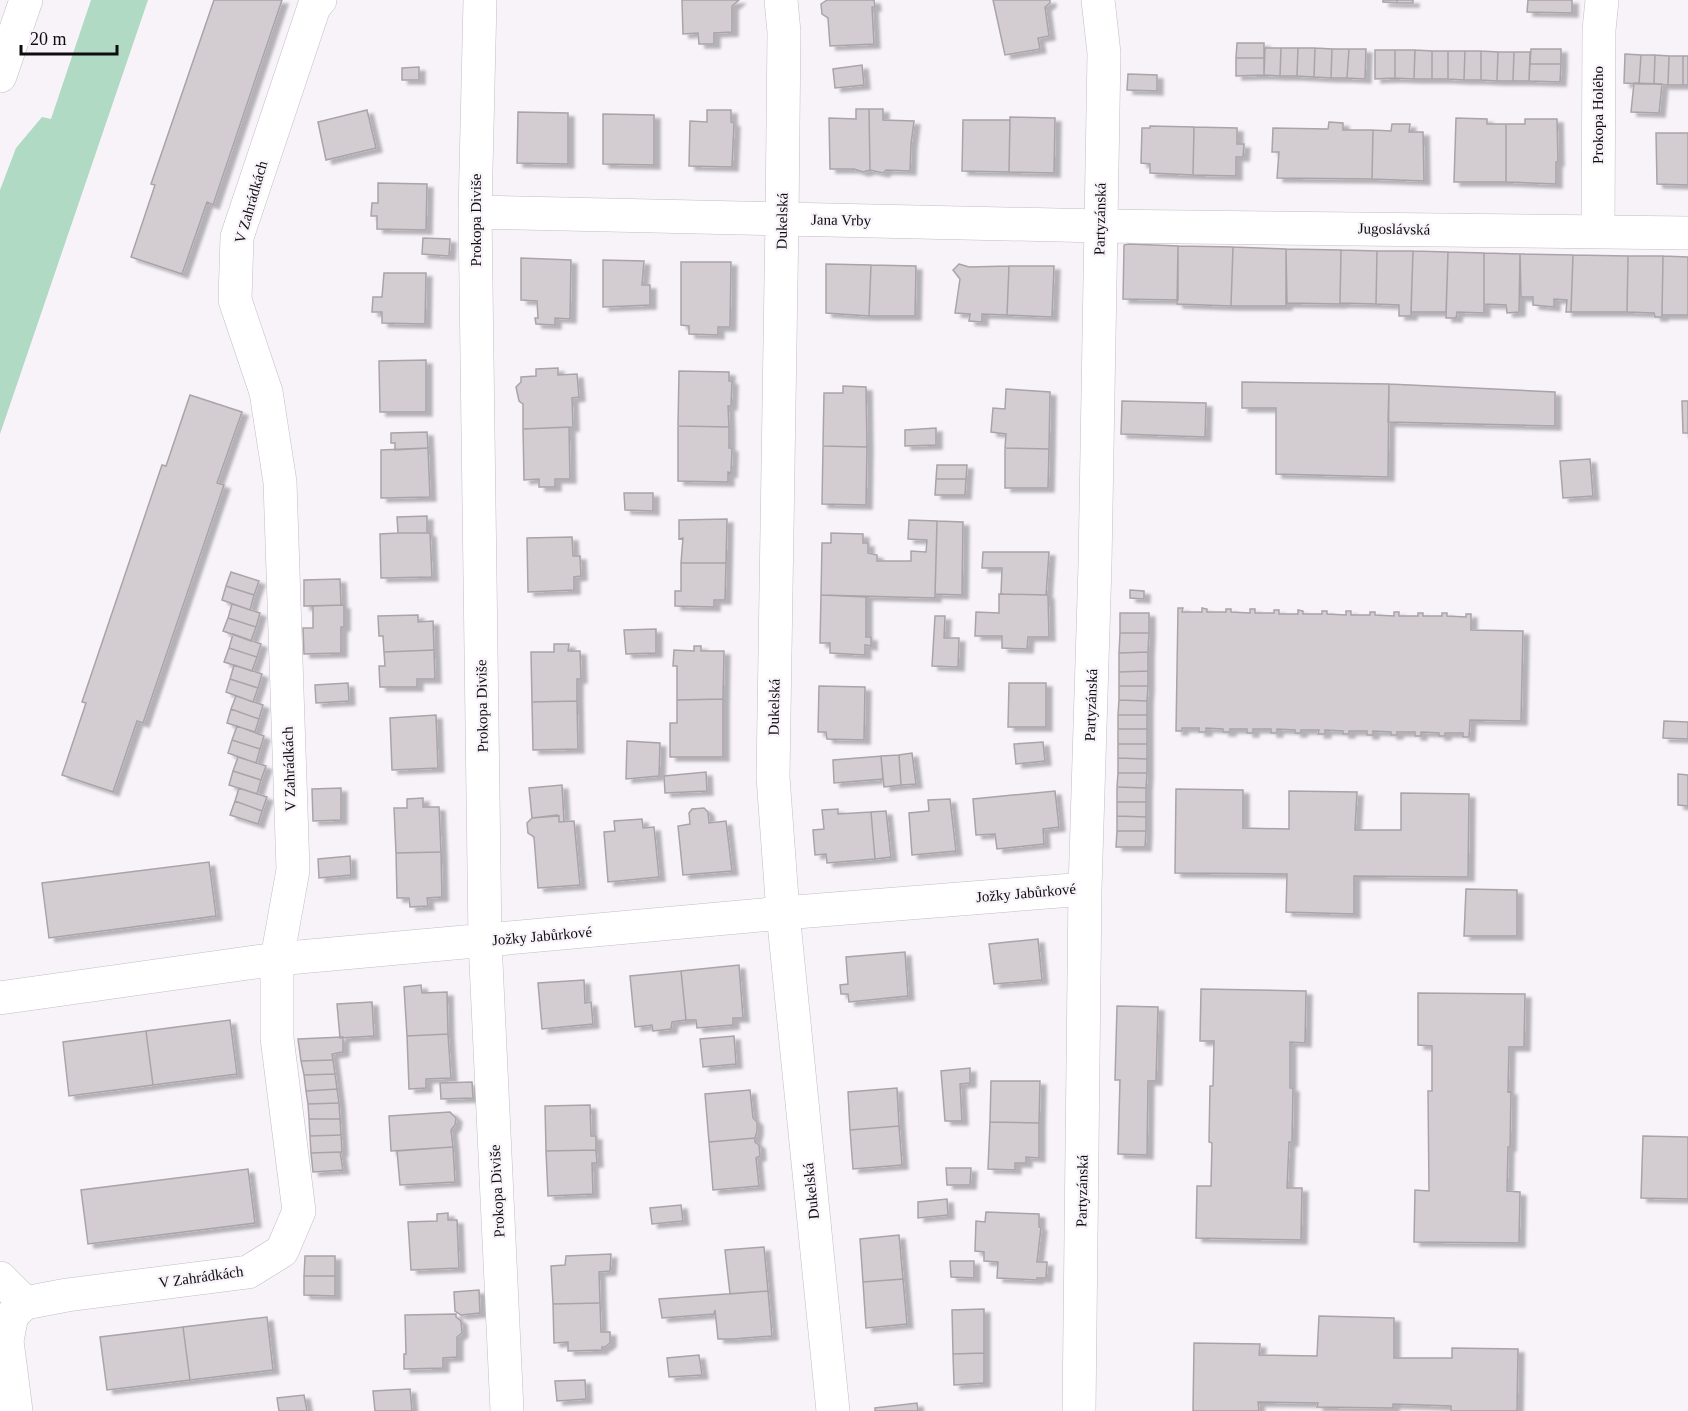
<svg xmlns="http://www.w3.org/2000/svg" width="1688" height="1411" font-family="'Times New Roman',serif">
	<defs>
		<filter id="shadow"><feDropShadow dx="6" dy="4" stdDeviation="1.5" flood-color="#0004"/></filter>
	</defs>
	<rect width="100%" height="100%" fill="#f7f3f9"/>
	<path fill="#b0dac3" d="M 91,0 L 148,0 L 0,434 L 0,190 L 16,148 L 42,117 L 51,119 Z"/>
	<path fill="#d3cdd1" stroke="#aaa4a8" stroke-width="1.5" filter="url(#shadow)" d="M 214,0 L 282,0 L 213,205 L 207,202 L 182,274 L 131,257 L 155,185 L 151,184 Z
		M 682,0 L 739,0 L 732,6 L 732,32 L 714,33 L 714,44 L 699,44 L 698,33 L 683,34 Z
		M 827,0 L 874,0 L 875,7 L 872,7 L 874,44 L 830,46 L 828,18 L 822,14 L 821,4 Z
		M 993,0 L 1050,0 L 1050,3 L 1045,7 L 1049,36 L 1038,38 L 1040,49 L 1005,55 Z
		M 1383,0 L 1397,0 L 1397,3 L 1383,2 Z
		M 1397,0 L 1413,0 L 1413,3 L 1397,3 Z
		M 1528,0 L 1572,0 L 1572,13 L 1527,12 Z
		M 1237,43 L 1264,43 L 1264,58 L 1236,58 Z
		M 1265,48 L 1281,48 L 1280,76 L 1264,75 Z
		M 1281,48 L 1298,48 L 1297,76 L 1280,76 Z
		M 1298,48 L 1315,48 L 1314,77 L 1297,76 Z
		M 1315,48 L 1332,49 L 1331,78 L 1314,77 Z
		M 1332,49 L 1349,49 L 1347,78 L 1331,78 Z
		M 1349,49 L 1366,49 L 1365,79 L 1347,78 Z
		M 1531,49 L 1561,49 L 1561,64 L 1530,64 Z
		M 1375,50 L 1395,50 L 1395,78 L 1375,79 Z
		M 1395,50 L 1415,50 L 1414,79 L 1395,78 Z
		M 1415,50 L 1432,51 L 1432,79 L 1414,79 Z
		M 1432,51 L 1448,51 L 1448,79 L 1432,79 Z
		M 1448,51 L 1465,51 L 1464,80 L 1448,79 Z
		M 1465,51 L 1481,51 L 1481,80 L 1464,80 Z
		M 1481,51 L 1498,52 L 1497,81 L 1481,80 Z
		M 1498,52 L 1514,52 L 1513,81 L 1497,81 Z
		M 1514,52 L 1530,52 L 1529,81 L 1513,81 Z
		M 1625,54 L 1641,55 L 1639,84 L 1624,83 Z
		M 1641,55 L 1655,55 L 1654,84 L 1639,84 Z
		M 1655,55 L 1669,56 L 1668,85 L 1654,84 Z
		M 1669,56 L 1683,56 L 1683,85 L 1668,85 Z
		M 1683,56 L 1688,56 L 1688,85 L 1683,85 Z
		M 1236,58 L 1264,58 L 1264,75 L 1236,76 Z
		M 1530,64 L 1561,64 L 1560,82 L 1529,81 Z
		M 862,65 L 864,85 L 835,88 L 833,69 Z
		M 419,67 L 419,80 L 402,80 L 402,68 Z
		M 1128,74 L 1157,75 L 1157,91 L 1127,90 Z
		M 1634,83 L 1662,84 L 1659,113 L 1631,112 Z
		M 856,109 L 869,109 L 870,170 L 863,172 L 854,169 L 830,169 L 829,118 L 856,119 Z
		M 869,109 L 883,109 L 883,120 L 914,121 L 911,144 L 910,171 L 886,170 L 883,173 L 870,170 Z
		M 367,110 L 376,148 L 326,160 L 318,122 Z
		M 707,110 L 731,110 L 731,122 L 734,123 L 732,167 L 689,166 L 690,121 L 707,122 Z
		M 518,112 L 568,113 L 568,164 L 517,163 Z
		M 603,114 L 654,115 L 654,165 L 603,164 Z
		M 1010,117 L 1055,118 L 1054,173 L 1009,172 Z
		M 1456,118 L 1487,119 L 1487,124 L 1506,124 L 1506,182 L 1454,182 Z
		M 1525,119 L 1557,119 L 1558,162 L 1556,162 L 1556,184 L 1506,182 L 1506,124 L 1525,124 Z
		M 963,120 L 1010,120 L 1009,172 L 962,171 Z
		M 1329,122 L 1343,123 L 1343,130 L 1373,130 L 1372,179 L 1277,178 L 1279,152 L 1272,152 L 1273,128 L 1328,129 Z
		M 1392,124 L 1410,124 L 1409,132 L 1423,132 L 1424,181 L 1372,179 L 1373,130 L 1391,131 Z
		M 1150,126 L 1194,127 L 1193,175 L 1150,173 L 1150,164 L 1141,163 L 1142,128 L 1150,128 Z
		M 1194,127 L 1237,128 L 1237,144 L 1244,144 L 1243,157 L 1236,157 L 1236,176 L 1193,175 Z
		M 1656,133 L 1688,133 L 1688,185 L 1657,184 Z
		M 378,183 L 427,184 L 426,230 L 377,229 L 377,216 L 371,216 L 372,203 L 378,203 Z
		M 423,238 L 450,239 L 449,256 L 422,254 Z
		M 1129,244 L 1178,246 L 1178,300 L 1123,299 L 1124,245 Z
		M 1178,246 L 1233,247 L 1231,306 L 1177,304 Z
		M 1233,247 L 1286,249 L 1286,306 L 1231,306 Z
		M 1286,249 L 1341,250 L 1340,304 L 1287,303 Z
		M 1341,250 L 1377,251 L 1376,304 L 1340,303 Z
		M 1377,251 L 1413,251 L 1411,316 L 1399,316 L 1399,305 L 1376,304 Z
		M 1413,251 L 1448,252 L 1446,312 L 1411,312 Z
		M 1448,252 L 1484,253 L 1484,313 L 1457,312 L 1456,318 L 1446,318 Z
		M 1484,253 L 1520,254 L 1519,312 L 1507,313 L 1506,305 L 1484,304 Z
		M 1520,254 L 1573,255 L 1571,312 L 1566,312 L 1567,300 L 1554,299 L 1554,307 L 1533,305 L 1533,297 L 1521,297 Z
		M 1573,255 L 1628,256 L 1627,312 L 1571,312 Z
		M 1628,256 L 1663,256 L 1662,317 L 1655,317 L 1654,313 L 1627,312 Z
		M 1663,256 L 1688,257 L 1688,315 L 1662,315 Z
		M 521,258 L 571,260 L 570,319 L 555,318 L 555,325 L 536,324 L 535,318 L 538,318 L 537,301 L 521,300 Z
		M 603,260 L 644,261 L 642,285 L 650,285 L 650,305 L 603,307 Z
		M 681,262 L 731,262 L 730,327 L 718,327 L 718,335 L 689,334 L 689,326 L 681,325 Z
		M 826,264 L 871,265 L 869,316 L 826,313 Z
		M 959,264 L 969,267 L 1009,266 L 1007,315 L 982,314 L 982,322 L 969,321 L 970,314 L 955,313 L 960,279 L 953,270 Z
		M 871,265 L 916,266 L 915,316 L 869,316 Z
		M 1009,266 L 1054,266 L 1052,317 L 1007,315 Z
		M 384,273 L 426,273 L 425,324 L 382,323 L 382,312 L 372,312 L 373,297 L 382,297 Z
		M 426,360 L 426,412 L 380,412 L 379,361 Z
		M 558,368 L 558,375 L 577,374 L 579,397 L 572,398 L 573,427 L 523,429 L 523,404 L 519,401 L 516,387 L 521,382 L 521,377 L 536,376 L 536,369 Z
		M 679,371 L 729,372 L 729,381 L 732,381 L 731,406 L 728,406 L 729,427 L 678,426 Z
		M 1242,382 L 1389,384 L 1388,477 L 1276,474 L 1276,408 L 1242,408 Z
		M 1389,384 L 1555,392 L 1555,426 L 1388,422 Z
		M 843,386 L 866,387 L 867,447 L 823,446 L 824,393 L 843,393 Z
		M 1006,389 L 1050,392 L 1049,449 L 1005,448 L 1006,434 L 991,432 L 993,408 L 1005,409 Z
		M 190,395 L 242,412 L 217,483 L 224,485 L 143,723 L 137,721 L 113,792 L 62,775 L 86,703 L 82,702 L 162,465 L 166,466 Z
		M 1122,401 L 1206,403 L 1205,437 L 1121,434 Z
		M 1682,401 L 1688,401 L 1688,433 L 1683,433 Z
		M 678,426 L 729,427 L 729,448 L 732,448 L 731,473 L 728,472 L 728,482 L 678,481 Z
		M 569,427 L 570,479 L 555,479 L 555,487 L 539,487 L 539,479 L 524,480 L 523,429 Z
		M 936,428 L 936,445 L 905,446 L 905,430 Z
		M 427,432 L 428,448 L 395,450 L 395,443 L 391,443 L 391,433 Z
		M 823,446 L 867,447 L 866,505 L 822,504 Z
		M 428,448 L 430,497 L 381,498 L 381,450 Z
		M 1005,448 L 1049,449 L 1048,488 L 1005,488 Z
		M 1590,459 L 1593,496 L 1563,498 L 1560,461 Z
		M 937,465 L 967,465 L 966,479 L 936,479 Z
		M 936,479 L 966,479 L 965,495 L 935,495 Z
		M 624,493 L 653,493 L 653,511 L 625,510 Z
		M 427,516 L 427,533 L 398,533 L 397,517 Z
		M 727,519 L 726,563 L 681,563 L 683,538 L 679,539 L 679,520 Z
		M 909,520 L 937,521 L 935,598 L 821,595 L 822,543 L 831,543 L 831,533 L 863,534 L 863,543 L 868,543 L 868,553 L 877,555 L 877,561 L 911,561 L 911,551 L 926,552 L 927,540 L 908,539 Z
		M 937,521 L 963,522 L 962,595 L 935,594 Z
		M 398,533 L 430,533 L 432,577 L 381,578 L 380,534 Z
		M 572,537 L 573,556 L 580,556 L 581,576 L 574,577 L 574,590 L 528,592 L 527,538 Z
		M 983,552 L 1049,552 L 1046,595 L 1001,594 L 1002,568 L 982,568 Z
		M 681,563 L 726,563 L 725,600 L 714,600 L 714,607 L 675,606 L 675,591 L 681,591 Z
		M 231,572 L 259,581 L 254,595 L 226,586 Z
		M 340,579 L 341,605 L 304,606 L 304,580 Z
		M 226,586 L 254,595 L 250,610 L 222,600 Z
		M 1130,590 L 1144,591 L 1144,599 L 1130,598 Z
		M 999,594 L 1048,595 L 1049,637 L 1028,637 L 1027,649 L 1002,648 L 1002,636 L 975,636 L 976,612 L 999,613 Z
		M 821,595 L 866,597 L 866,637 L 871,637 L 871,646 L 865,645 L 865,655 L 830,653 L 830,643 L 820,643 Z
		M 232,604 L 260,613 L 256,627 L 228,618 Z
		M 344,605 L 344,627 L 341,627 L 341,653 L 304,654 L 303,628 L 313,628 L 313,606 Z
		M 1178,608 L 1183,608 L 1182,612 L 1202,612 L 1202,608 L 1207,609 L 1207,612 L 1226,612 L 1226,609 L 1231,609 L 1231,612 L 1250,613 L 1250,609 L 1255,609 L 1255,613 L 1274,613 L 1274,610 L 1279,610 L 1279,614 L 1298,614 L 1298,610 L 1303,611 L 1303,614 L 1322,614 L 1322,611 L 1327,611 L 1327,614 L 1346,615 L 1346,611 L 1351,611 L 1351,615 L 1370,615 L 1370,612 L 1375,612 L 1375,615 L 1394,616 L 1394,612 L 1399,612 L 1399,616 L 1418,616 L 1418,613 L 1423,613 L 1423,616 L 1442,616 L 1442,613 L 1447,613 L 1447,616 L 1466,617 L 1466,614 L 1471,614 L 1471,630 L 1523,631 L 1521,721 L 1470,720 L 1469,737 L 1463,737 L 1463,733 L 1445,733 L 1445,736 L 1439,736 L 1439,733 L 1421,732 L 1421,736 L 1415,736 L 1415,732 L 1397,732 L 1397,735 L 1391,735 L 1391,732 L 1373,731 L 1373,735 L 1367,735 L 1367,731 L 1349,731 L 1349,734 L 1343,734 L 1343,731 L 1325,730 L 1325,734 L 1318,734 L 1319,730 L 1301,730 L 1301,733 L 1295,733 L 1295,730 L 1277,729 L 1277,733 L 1271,733 L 1271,729 L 1253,729 L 1253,733 L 1247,733 L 1247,729 L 1230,729 L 1230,732 L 1223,732 L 1223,729 L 1206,728 L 1206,732 L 1199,732 L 1199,728 L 1182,728 L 1182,731 L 1176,731 Z
		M 1120,613 L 1149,613 L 1149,633 L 1120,633 Z
		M 418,615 L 418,622 L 433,621 L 434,650 L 384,652 L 383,636 L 379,636 L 378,616 Z
		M 935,616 L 945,616 L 944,638 L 959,638 L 958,667 L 932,666 Z
		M 228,618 L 256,627 L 251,641 L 223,631 Z
		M 656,629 L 656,653 L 626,654 L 624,630 Z
		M 1120,633 L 1149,633 L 1148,652 L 1119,653 Z
		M 233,634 L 261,644 L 257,657 L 229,648 Z
		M 554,644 L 569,644 L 568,651 L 580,651 L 581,679 L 577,679 L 577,701 L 532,702 L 531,652 L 554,652 Z
		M 694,646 L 701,646 L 701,651 L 724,651 L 723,699 L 677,700 L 677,666 L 673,666 L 674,650 L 694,651 Z
		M 229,648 L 257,657 L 252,671 L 224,662 Z
		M 434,650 L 435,679 L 417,679 L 417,687 L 380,687 L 379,666 L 385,666 L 384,652 Z
		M 1148,652 L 1148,671 L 1119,672 L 1119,653 Z
		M 234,665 L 262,674 L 258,688 L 230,679 Z
		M 1148,671 L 1148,686 L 1119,686 L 1119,672 Z
		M 230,679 L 258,688 L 253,702 L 226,692 Z
		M 348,683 L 349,701 L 316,703 L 315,685 Z
		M 1009,683 L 1046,683 L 1046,727 L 1008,727 Z
		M 819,686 L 865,687 L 864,740 L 827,739 L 826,732 L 818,732 Z
		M 1119,686 L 1148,686 L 1147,701 L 1119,700 Z
		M 236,696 L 263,705 L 259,719 L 231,709 Z
		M 723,699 L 723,757 L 670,757 L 670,723 L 677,723 L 677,700 Z
		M 1119,700 L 1147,701 L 1147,715 L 1118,715 Z
		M 577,701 L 578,749 L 533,750 L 532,702 Z
		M 231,709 L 259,719 L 255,732 L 227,723 Z
		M 436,715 L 438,768 L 392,770 L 390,718 Z
		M 1118,715 L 1147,715 L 1147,729 L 1118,729 Z
		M 1664,721 L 1688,722 L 1688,739 L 1663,738 Z
		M 237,726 L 264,736 L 260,749 L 232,740 Z
		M 1118,729 L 1147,729 L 1147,744 L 1118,744 Z
		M 232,740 L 260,749 L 256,763 L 228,753 Z
		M 627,741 L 660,743 L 659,776 L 626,779 Z
		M 1043,742 L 1045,761 L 1016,764 L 1014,744 Z
		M 1118,744 L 1147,744 L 1147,759 L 1118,758 Z
		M 912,753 L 916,784 L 901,785 L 899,755 Z
		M 899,755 L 901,785 L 884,787 L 881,756 Z
		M 881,756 L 883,779 L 834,783 L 833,760 L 883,756 Z
		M 238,757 L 266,766 L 261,780 L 233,771 Z
		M 1118,758 L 1147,759 L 1147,773 L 1118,773 Z
		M 233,771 L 261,780 L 257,794 L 229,785 Z
		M 706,772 L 707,791 L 665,793 L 664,776 Z
		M 1118,773 L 1147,773 L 1146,788 L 1117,787 Z
		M 1678,774 L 1688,775 L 1688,806 L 1678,805 Z
		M 562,785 L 564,822 L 559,822 L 559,816 L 557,815 L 532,818 L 529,788 Z
		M 1117,787 L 1146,788 L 1146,802 L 1117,802 Z
		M 239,788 L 267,797 L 262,811 L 235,801 Z
		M 341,788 L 341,820 L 313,821 L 312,789 Z
		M 1176,789 L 1243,790 L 1243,828 L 1289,829 L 1289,791 L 1357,792 L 1355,830 L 1401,830 L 1401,793 L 1469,794 L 1468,877 L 1354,876 L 1354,914 L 1286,912 L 1287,874 L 1175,873 Z
		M 1055,791 L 1059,827 L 1043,829 L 1044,844 L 997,849 L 995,834 L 976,835 L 973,799 Z
		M 423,798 L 423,807 L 439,807 L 441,852 L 396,853 L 394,808 L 407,808 L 407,799 Z
		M 950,799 L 956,851 L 912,855 L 909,813 L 929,811 L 928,800 Z
		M 235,801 L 262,811 L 258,824 L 230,815 Z
		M 1117,802 L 1146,802 L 1146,817 L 1117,816 Z
		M 704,808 L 708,812 L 709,823 L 726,821 L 732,871 L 683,875 L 678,826 L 690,824 L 689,813 L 692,809 Z
		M 838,809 L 838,814 L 871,812 L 875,859 L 827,863 L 826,854 L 815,855 L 813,830 L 824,829 L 822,810 Z
		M 886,811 L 891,857 L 875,859 L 871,812 Z
		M 559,816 L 559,822 L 574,821 L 580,885 L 538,888 L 534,837 L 528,833 L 527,823 L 532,818 Z
		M 1117,816 L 1146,817 L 1146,831 L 1117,831 Z
		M 642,819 L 643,828 L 654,827 L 659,877 L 608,882 L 604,832 L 615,831 L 614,821 Z
		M 1117,831 L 1146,831 L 1145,847 L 1116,847 Z
		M 441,852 L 442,897 L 427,898 L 428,906 L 410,907 L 409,898 L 397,898 L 396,853 Z
		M 350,856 L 351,875 L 319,878 L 318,859 Z
		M 209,862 L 216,916 L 49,938 L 42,883 Z
		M 1466,889 L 1517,890 L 1517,936 L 1464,936 Z
		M 1038,939 L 1042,980 L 994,984 L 989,944 Z
		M 905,952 L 908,996 L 849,1002 L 848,994 L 841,994 L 840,985 L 848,984 L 846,957 Z
		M 739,965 L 743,1018 L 733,1018 L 733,1025 L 697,1028 L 696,1020 L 686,1020 L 681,971 Z
		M 681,971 L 686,1020 L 672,1022 L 671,1029 L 653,1031 L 652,1025 L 635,1027 L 630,976 Z
		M 584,980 L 585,1003 L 591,1002 L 593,1024 L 542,1029 L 538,983 Z
		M 421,985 L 422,993 L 447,992 L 448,1034 L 407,1036 L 404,987 Z
		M 1201,989 L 1306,991 L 1305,1043 L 1290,1042 L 1290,1088 L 1293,1088 L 1292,1142 L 1289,1142 L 1287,1188 L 1302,1188 L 1301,1240 L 1196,1238 L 1197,1186 L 1211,1186 L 1212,1143 L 1209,1142 L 1210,1086 L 1213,1086 L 1214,1041 L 1200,1041 Z
		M 1418,993 L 1525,994 L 1524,1047 L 1509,1047 L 1508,1092 L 1511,1091 L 1510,1147 L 1508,1147 L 1507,1191 L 1520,1192 L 1519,1243 L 1414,1242 L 1415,1190 L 1429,1191 L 1428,1091 L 1432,1091 L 1432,1046 L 1418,1045 Z
		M 372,1002 L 374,1036 L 340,1038 L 337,1004 Z
		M 1117,1006 L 1158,1007 L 1156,1081 L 1148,1081 L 1147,1155 L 1118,1154 L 1120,1080 L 1115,1080 Z
		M 230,1020 L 237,1074 L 153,1085 L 146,1031 Z
		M 146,1031 L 153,1085 L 69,1096 L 63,1042 Z
		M 448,1034 L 451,1078 L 426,1079 L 426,1088 L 409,1089 L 407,1036 Z
		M 734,1036 L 736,1064 L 703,1067 L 700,1039 Z
		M 343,1037 L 343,1052 L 332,1054 L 333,1060 L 301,1061 L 298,1039 Z
		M 333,1060 L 335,1074 L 304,1075 L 301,1061 Z
		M 970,1068 L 970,1083 L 960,1084 L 962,1121 L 945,1121 L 941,1071 Z
		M 335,1074 L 337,1089 L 306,1091 L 304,1075 Z
		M 991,1081 L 1040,1081 L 1039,1123 L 990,1122 Z
		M 472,1082 L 473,1098 L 441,1099 L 440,1083 Z
		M 897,1088 L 899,1126 L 850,1130 L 848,1092 Z
		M 337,1089 L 339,1103 L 308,1104 L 306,1091 Z
		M 750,1090 L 753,1118 L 757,1122 L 757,1131 L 755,1138 L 709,1142 L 705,1094 Z
		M 339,1103 L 340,1119 L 309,1119 L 308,1104 Z
		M 590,1105 L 591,1136 L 596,1136 L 596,1150 L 546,1151 L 545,1106 Z
		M 450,1112 L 456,1118 L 455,1125 L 451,1130 L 453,1147 L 391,1151 L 389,1116 Z
		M 309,1119 L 340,1119 L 341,1135 L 310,1136 Z
		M 990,1122 L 1039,1123 L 1039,1158 L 1026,1157 L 1026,1163 L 1015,1163 L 1015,1170 L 988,1169 Z
		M 899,1126 L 902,1165 L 853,1169 L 850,1130 Z
		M 341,1135 L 342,1152 L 311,1153 L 310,1136 Z
		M 1643,1136 L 1688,1137 L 1688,1199 L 1641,1198 Z
		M 755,1138 L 755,1142 L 759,1145 L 760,1156 L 756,1158 L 759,1186 L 713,1190 L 709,1142 Z
		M 453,1147 L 455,1182 L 400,1185 L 397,1151 Z
		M 596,1150 L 597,1163 L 592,1163 L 593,1194 L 548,1196 L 546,1151 Z
		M 340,1152 L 343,1170 L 313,1172 L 311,1153 Z
		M 946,1168 L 971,1168 L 970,1185 L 947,1185 Z
		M 248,1169 L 255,1223 L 88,1244 L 81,1190 Z
		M 947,1199 L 948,1215 L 918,1218 L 918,1202 Z
		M 681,1205 L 683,1221 L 652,1224 L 650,1208 Z
		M 986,1212 L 1039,1214 L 1039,1227 L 1041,1227 L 1037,1262 L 1047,1262 L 1046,1278 L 1037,1278 L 1037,1280 L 997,1278 L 998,1262 L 984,1261 L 984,1252 L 975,1251 L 976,1221 L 985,1222 Z
		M 448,1213 L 448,1220 L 457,1220 L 459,1268 L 411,1270 L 408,1222 L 437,1221 L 437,1214 Z
		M 899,1235 L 903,1279 L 863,1282 L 860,1239 Z
		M 764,1247 L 768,1291 L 730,1294 L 725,1250 Z
		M 611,1254 L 610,1271 L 599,1272 L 600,1303 L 553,1304 L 551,1266 L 565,1265 L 566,1256 Z
		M 305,1256 L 335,1256 L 335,1276 L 304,1276 Z
		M 950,1261 L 974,1261 L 974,1278 L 951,1277 Z
		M 304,1276 L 335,1276 L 335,1296 L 304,1295 Z
		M 903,1279 L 907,1324 L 866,1328 L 863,1282 Z
		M 479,1290 L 480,1313 L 461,1315 L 455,1311 L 454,1292 Z
		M 768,1291 L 772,1336 L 733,1339 L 718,1339 L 715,1310 L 714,1314 L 662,1318 L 659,1299 Z
		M 600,1303 L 601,1332 L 610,1332 L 610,1343 L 605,1347 L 602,1347 L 602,1350 L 568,1351 L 568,1342 L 554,1343 L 553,1304 Z
		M 984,1309 L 984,1353 L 953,1354 L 952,1310 Z
		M 456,1314 L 456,1317 L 461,1321 L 462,1333 L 457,1337 L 457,1357 L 443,1358 L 443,1368 L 404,1369 L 404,1354 L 406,1354 L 405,1315 Z
		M 1319,1316 L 1394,1318 L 1394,1358 L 1452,1358 L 1452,1348 L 1518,1349 L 1517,1411 L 1451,1411 L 1451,1406 L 1393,1404 L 1393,1408 L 1317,1407 L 1318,1403 L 1258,1402 L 1259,1411 L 1193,1411 L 1194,1343 L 1260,1344 L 1259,1355 L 1317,1356 Z
		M 267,1317 L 273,1370 L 190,1380 L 183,1327 Z
		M 183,1327 L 190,1380 L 107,1390 L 100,1337 Z
		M 984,1353 L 984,1383 L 954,1385 L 953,1354 Z
		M 699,1355 L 702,1375 L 669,1377 L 667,1358 Z
		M 585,1380 L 586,1399 L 557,1401 L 555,1381 Z
		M 410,1389 L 412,1411 L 375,1411 L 373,1391 Z
		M 304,1395 L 307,1411 L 279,1411 L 277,1398 Z
		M 917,1403 L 918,1411 L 875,1411 L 875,1408 Z"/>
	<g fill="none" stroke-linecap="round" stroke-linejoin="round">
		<defs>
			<path id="minor" d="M 480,0 L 475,212 L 485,941 L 507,1411
				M 781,0 L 784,32 L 782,219 L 773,777 L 783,913 L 833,1411
				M 0,76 L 26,0
				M 475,212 L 1100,226 L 1688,233
				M 1598,231 L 1599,30 L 1602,0
				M 0,998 L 277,959 L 783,913 L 1085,889
				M 0,1278 L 25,1303 L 67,1295 L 248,1272 L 282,1251 L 299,1211 L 277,1038 L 277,959 L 293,870 L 280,482 L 266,392 L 235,300 L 237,237 L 314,7 L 320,0
				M 16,1411 L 7,1341 L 12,1315 L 25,1303
				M 1079,1411 L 1085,889 L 1095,564 L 1104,53 L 1098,0"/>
		</defs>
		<use href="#minor" stroke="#c1bec4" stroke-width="34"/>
		<use href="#minor" stroke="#fff" stroke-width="33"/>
	</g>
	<g text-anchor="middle" stroke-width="4.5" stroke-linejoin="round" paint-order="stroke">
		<g font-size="15" fill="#0e0d0f" stroke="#f7f3f9">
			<text transform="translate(1598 115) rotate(-90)" y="5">Prokopa Holého</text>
			<text transform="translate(251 202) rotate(-74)" y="5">V Zahrádkách</text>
			<text transform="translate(1100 219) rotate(-89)" y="5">Partyzánská</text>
			<text transform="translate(476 220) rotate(-90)" y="5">Prokopa Diviše</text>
			<text transform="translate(841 220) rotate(1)" y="5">Jana Vrby</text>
			<text transform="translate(782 221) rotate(-89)" y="5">Dukelská</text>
			<text transform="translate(1394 229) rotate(1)" y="5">Jugoslávská</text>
			<text transform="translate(1091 705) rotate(-88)" y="5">Partyzánská</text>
			<text transform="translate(482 706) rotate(-91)" y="5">Prokopa Diviše</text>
			<text transform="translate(774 707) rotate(-89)" y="5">Dukelská</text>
			<text transform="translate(289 769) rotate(-92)" y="5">V Zahrádkách</text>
			<text transform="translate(1026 893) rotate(-5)" y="5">Jožky Jabůrkové</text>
			<text transform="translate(542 936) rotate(-5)" y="5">Jožky Jabůrkové</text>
			<text transform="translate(497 1191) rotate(-93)" y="5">Prokopa Diviše</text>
			<text transform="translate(811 1191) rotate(-96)" y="5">Dukelská</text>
			<text transform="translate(1082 1191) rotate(-89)" y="5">Partyzánská</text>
			<text transform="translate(201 1277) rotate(-8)" y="5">V Zahrádkách</text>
		</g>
	</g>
	<path d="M21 45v9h96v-9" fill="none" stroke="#0e0d0f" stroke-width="3"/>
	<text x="30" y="45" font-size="18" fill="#0e0d0f" stroke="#f7f3f9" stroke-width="4.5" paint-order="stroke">20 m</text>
</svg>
